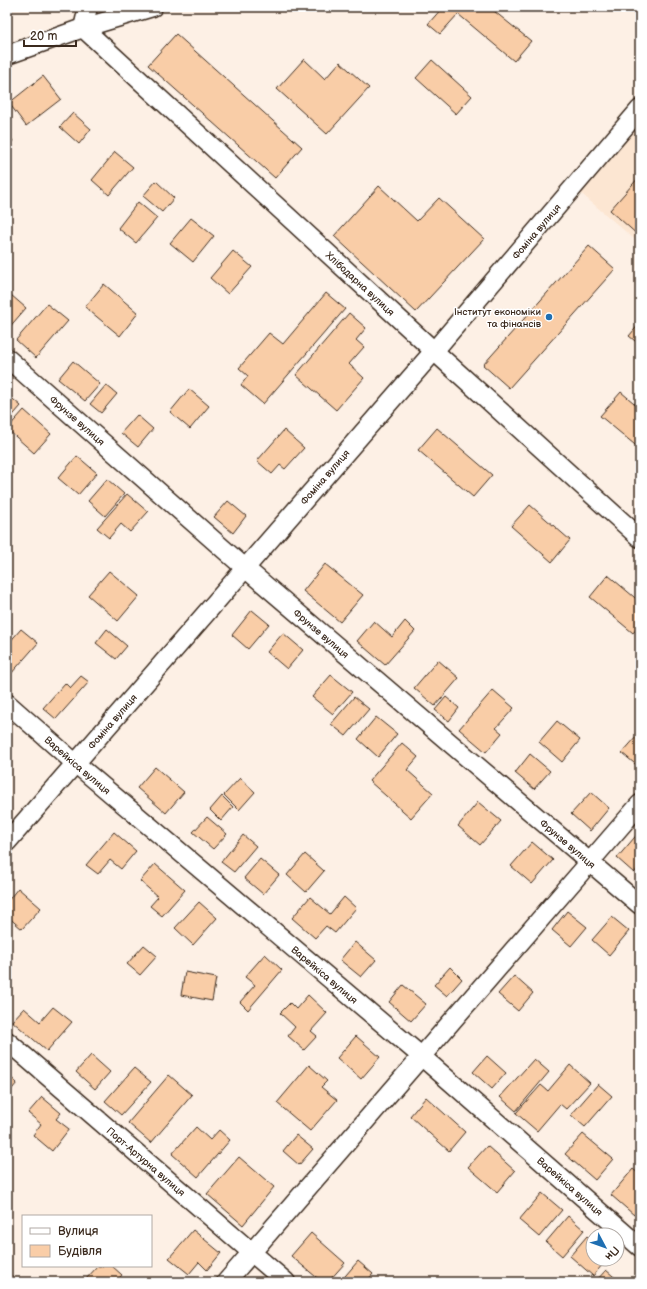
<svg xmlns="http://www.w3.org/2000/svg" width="647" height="1289" font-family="'Balsamiq Sans',sans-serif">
	<rect width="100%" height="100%" fill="#fdf0e5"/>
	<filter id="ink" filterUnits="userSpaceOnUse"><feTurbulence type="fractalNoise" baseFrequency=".025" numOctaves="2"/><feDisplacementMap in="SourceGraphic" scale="8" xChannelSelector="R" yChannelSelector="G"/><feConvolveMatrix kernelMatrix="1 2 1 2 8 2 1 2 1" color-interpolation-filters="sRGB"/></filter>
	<g filter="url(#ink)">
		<path fill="#fce6d2" d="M 640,116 L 640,244 L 577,190 Z"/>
		<path fill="#f9cda7" stroke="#3b2a1e" d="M 443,7 L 489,7 L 531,41 L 514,61 L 458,14 L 440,34 L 428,24 Z
			M 176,34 L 302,147 L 275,178 L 148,65 Z
			M 304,59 L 325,79 L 340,62 L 369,88 L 327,134 L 277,89 Z
			M 432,60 L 472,96 L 456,114 L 416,78 Z
			M 43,76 L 61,99 L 26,126 L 9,103 Z
			M 73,113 L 91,129 L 79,144 L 60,127 Z
			M 7,133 L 13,141 L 7,146 Z
			M 115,152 L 133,167 L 109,195 L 92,180 Z
			M 640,176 L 640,237 L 610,210 Z
			M 156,181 L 174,198 L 162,212 L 143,196 Z
			M 379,186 L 417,221 L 439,198 L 484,239 L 416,312 L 334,236 Z
			M 138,202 L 157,218 L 136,243 L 118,228 Z
			M 191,218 L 214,236 L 193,262 L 170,243 Z
			M 589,246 L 615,269 L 509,388 L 483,365 Z
			M 233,251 L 252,267 L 228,294 L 210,278 Z
			M 104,284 L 138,313 L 120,336 L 85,307 Z
			M 326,293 L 345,309 L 263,404 L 241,385 L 248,376 L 239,368 L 269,333 L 283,344 Z
			M 11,295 L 26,308 L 7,330 L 7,299 Z
			M 47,304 L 68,321 L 36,358 L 16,340 Z
			M 349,313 L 366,328 L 356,340 L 364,347 L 349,364 L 364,378 L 336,410 L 296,375 Z
			M 640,323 L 640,345 L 629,336 Z
			M 73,361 L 100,384 L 85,401 L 58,379 Z
			M 106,385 L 117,394 L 101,413 L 90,404 Z
			M 189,389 L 209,406 L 190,429 L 170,412 Z
			M 621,392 L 640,408 L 640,449 L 600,416 Z
			M 7,394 L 21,406 L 7,422 Z
			M 24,410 L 51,434 L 34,453 L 7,429 Z
			M 137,415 L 153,429 L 138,447 L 121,433 Z
			M 437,428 L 492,475 L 473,497 L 418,450 Z
			M 284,430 L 304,448 L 285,469 L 280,465 L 272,474 L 257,461 Z
			M 77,456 L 97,473 L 78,495 L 58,478 Z
			M 107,479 L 124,494 L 105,516 L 88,501 Z
			M 127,494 L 148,512 L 130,532 L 121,524 L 109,538 L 97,528 Z
			M 228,501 L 246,516 L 233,533 L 214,517 Z
			M 530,505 L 570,540 L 552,562 L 511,526 Z
			M 325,564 L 363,595 L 340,622 L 303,591 Z
			M 109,571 L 139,596 L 118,621 L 88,595 Z
			M 608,575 L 640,602 L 640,625 L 633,633 L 590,597 Z
			M 252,610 L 269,624 L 248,649 L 232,635 Z
			M 374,621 L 392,637 L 405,621 L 415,631 L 385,665 L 357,641 Z
			M 21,629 L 38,643 L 10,675 L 7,672 L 7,645 Z
			M 107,629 L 127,646 L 116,659 L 96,643 Z
			M 283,633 L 303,650 L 287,669 L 267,652 Z
			M 438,660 L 459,678 L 435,706 L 414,688 Z
			M 331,675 L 352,692 L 333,714 L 312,697 Z
			M 81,676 L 89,682 L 56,719 L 43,708 L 65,683 L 70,688 Z
			M 493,690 L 514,708 L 496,728 L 502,733 L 486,752 L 459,729 Z
			M 354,697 L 369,709 L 346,736 L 331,724 Z
			M 446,697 L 459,708 L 449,721 L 435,710 Z
			M 376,717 L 397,734 L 378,757 L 358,739 Z
			M 557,721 L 580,740 L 562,762 L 539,742 Z
			M 637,736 L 640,739 L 640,768 L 622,753 Z
			M 402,743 L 418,757 L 407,770 L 433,793 L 411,818 L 369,781 Z
			M 530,754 L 550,771 L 534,789 L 515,773 Z
			M 155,767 L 184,792 L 166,813 L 137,788 Z
			M 240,778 L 255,792 L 239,810 L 224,795 Z
			M 591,792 L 609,808 L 590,831 L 571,814 Z
			M 222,796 L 233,807 L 221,821 L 210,810 Z
			M 478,802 L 501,821 L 480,845 L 458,826 Z
			M 207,817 L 227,834 L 213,849 L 193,832 Z
			M 640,831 L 640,866 L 634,873 L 617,858 Z
			M 114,832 L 136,851 L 121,869 L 110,860 L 98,874 L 86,865 Z
			M 243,835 L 256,846 L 234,872 L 221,862 Z
			M 532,842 L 553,860 L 532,884 L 511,866 Z
			M 305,854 L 324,871 L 306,892 L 287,875 Z
			M 260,859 L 279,875 L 263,894 L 244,878 Z
			M 155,864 L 185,890 L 162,916 L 150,906 L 158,897 L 140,881 Z
			M 18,888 L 41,908 L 22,929 L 7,916 L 7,902 Z
			M 310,897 L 330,914 L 344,897 L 356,908 L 335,933 L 326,926 L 315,938 L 292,918 Z
			M 199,902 L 217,918 L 193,945 L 175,928 Z
			M 567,911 L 587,927 L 571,946 L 552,930 Z
			M 612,917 L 629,931 L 609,955 L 592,940 Z
			M 355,942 L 376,960 L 361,977 L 340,960 Z
			M 144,945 L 157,956 L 140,975 L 127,964 Z
			M 265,954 L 282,970 L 248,1010 L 240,1002 L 255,985 L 245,977 Z
			M 450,967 L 462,979 L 447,996 L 434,985 Z
			M 185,972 L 216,978 L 212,1001 L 181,995 Z
			M 514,976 L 533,993 L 518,1011 L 498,994 Z
			M 403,985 L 426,1004 L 411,1021 L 389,1002 Z
			M 308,995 L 327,1013 L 311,1031 L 317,1036 L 304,1050 L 288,1036 L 295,1027 L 280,1013 L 290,1003 L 296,1009 Z
			M 53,1007 L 72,1022 L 47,1051 L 12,1021 L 24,1008 L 40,1022 Z
			M 356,1036 L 380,1057 L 361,1079 L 337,1058 Z
			M 91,1055 L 110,1072 L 95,1089 L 76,1072 Z
			M 487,1056 L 506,1073 L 492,1089 L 473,1072 Z
			M 534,1059 L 549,1072 L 516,1111 L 500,1097 Z
			M 309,1065 L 327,1081 L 321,1087 L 337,1100 L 310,1131 L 277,1103 Z
			M 570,1065 L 590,1083 L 566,1109 L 560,1104 L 537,1131 L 516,1113 L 541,1085 L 548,1091 Z
			M 134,1068 L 151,1082 L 121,1115 L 105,1101 Z
			M 7,1074 L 17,1083 L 7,1095 Z
			M 169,1075 L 192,1095 L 151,1143 L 128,1123 Z
			M 598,1084 L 612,1096 L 585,1127 L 571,1115 Z
			M 42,1097 L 61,1113 L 56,1119 L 69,1129 L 52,1151 L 33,1135 L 41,1124 L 28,1113 Z
			M 426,1097 L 465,1132 L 449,1151 L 410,1116 Z
			M 196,1127 L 210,1140 L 219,1130 L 230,1140 L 198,1177 L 172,1154 Z
			M 583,1134 L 613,1159 L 595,1180 L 565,1154 Z
			M 296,1135 L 313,1149 L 299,1165 L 283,1151 Z
			M 487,1146 L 515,1171 L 497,1192 L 468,1167 Z
			M 239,1157 L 274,1187 L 243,1225 L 207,1194 Z
			M 633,1169 L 640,1175 L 640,1208 L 634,1215 L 611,1195 Z
			M 542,1193 L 562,1210 L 539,1237 L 519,1220 Z
			M 568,1216 L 584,1230 L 562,1256 L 546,1242 Z
			M 193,1230 L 221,1253 L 207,1270 L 199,1262 L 189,1274 L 169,1258 Z
			M 311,1233 L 345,1263 L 328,1282 L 322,1282 L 291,1256 Z
			M 587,1236 L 593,1241 L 593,1259 L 607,1259 L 593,1276 L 570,1256 Z
			M 358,1261 L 373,1274 L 366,1282 L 340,1282 Z
			M 98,1266 L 112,1266 L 122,1275 L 116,1282 L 87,1282 L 85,1280 Z
			M 606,1270 L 620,1282 L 595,1282 Z"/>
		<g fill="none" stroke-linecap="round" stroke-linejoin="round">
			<defs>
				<g id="minor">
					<path id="s1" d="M 83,28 L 434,351 L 640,538"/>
					<path d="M 83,28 L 88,7"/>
					<path d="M 7,55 L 83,28 L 153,7"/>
					<path id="s2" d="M 7,358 L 245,568 L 640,905"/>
					<path id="s3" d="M 7,703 L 75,763 L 421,1056 L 640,1247"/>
					<path id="s4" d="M 7,842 L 434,351 L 640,109"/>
					<path id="s5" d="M 7,1041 L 286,1282"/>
					<path d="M 226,1282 L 640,804"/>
				</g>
			</defs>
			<use href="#minor" stroke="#3b2a1e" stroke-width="21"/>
			<use href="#minor" stroke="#fff" stroke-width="18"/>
		</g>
	</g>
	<circle fill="#1f6fb2" stroke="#fff" stroke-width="1.5" cx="549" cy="317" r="4"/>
	<g text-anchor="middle" stroke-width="3" stroke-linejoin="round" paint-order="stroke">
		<g font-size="10" fill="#3b2a1e" stroke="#fff">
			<text dy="4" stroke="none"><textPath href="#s4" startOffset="808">Фоміна вулиця</textPath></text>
			<text dy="4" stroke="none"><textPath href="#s1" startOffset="377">Хлібодарна вулиця</textPath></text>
			<text dy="4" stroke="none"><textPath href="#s2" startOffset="94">Фрунзе вулиця</textPath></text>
			<text dy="4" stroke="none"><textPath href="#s4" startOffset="484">Фоміна вулиця</textPath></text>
			<text dy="4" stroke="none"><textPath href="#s2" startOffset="418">Фрунзе вулиця</textPath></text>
			<text dy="4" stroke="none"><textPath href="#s4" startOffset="160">Фоміна вулиця</textPath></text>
			<text dy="4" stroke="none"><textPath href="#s3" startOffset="94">Варейкіса вулиця</textPath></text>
			<text dy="4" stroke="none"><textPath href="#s2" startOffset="742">Фрунзе вулиця</textPath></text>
			<text dy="4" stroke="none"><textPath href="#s3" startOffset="418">Варейкіса вулиця</textPath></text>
			<text dy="4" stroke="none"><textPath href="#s5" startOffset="184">Порт-Артурна вулиця</textPath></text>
			<text dy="4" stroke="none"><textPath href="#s3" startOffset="742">Варейкіса вулиця</textPath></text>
		</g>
		<g font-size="10" fill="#3b2a1e" stroke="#fff" text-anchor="end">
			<text x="541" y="315">Інститут економіки<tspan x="541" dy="12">та фінансів</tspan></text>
		</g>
	</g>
	<rect width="647" height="1289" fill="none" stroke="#fff" stroke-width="24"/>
	<rect x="12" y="12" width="623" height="1265" fill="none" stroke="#3b2a1e" stroke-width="1.5" filter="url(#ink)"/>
	<rect x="22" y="1215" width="130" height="52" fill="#ffffff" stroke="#b1aaa5"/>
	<rect x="30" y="1228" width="20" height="6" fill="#ffffff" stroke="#b1aaa5"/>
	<text x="58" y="1235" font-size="12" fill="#3b2a1e">Вулиця</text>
	<rect x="30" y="1245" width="20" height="12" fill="#f9cda7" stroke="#b1aaa5"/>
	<text x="58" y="1255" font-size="12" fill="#3b2a1e">Будівля</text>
	<g transform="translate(605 1247) rotate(131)"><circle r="19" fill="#ffffff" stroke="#b1aaa5"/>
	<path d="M0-3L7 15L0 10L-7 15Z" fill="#1f6fb2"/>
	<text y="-6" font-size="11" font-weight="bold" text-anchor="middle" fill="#3b2a1e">Пн</text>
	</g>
	<path d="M24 40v6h52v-6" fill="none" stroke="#3b2a1e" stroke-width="2"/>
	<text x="30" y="40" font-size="12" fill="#3b2a1e" stroke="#ffffff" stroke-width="3" paint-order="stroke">20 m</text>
</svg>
